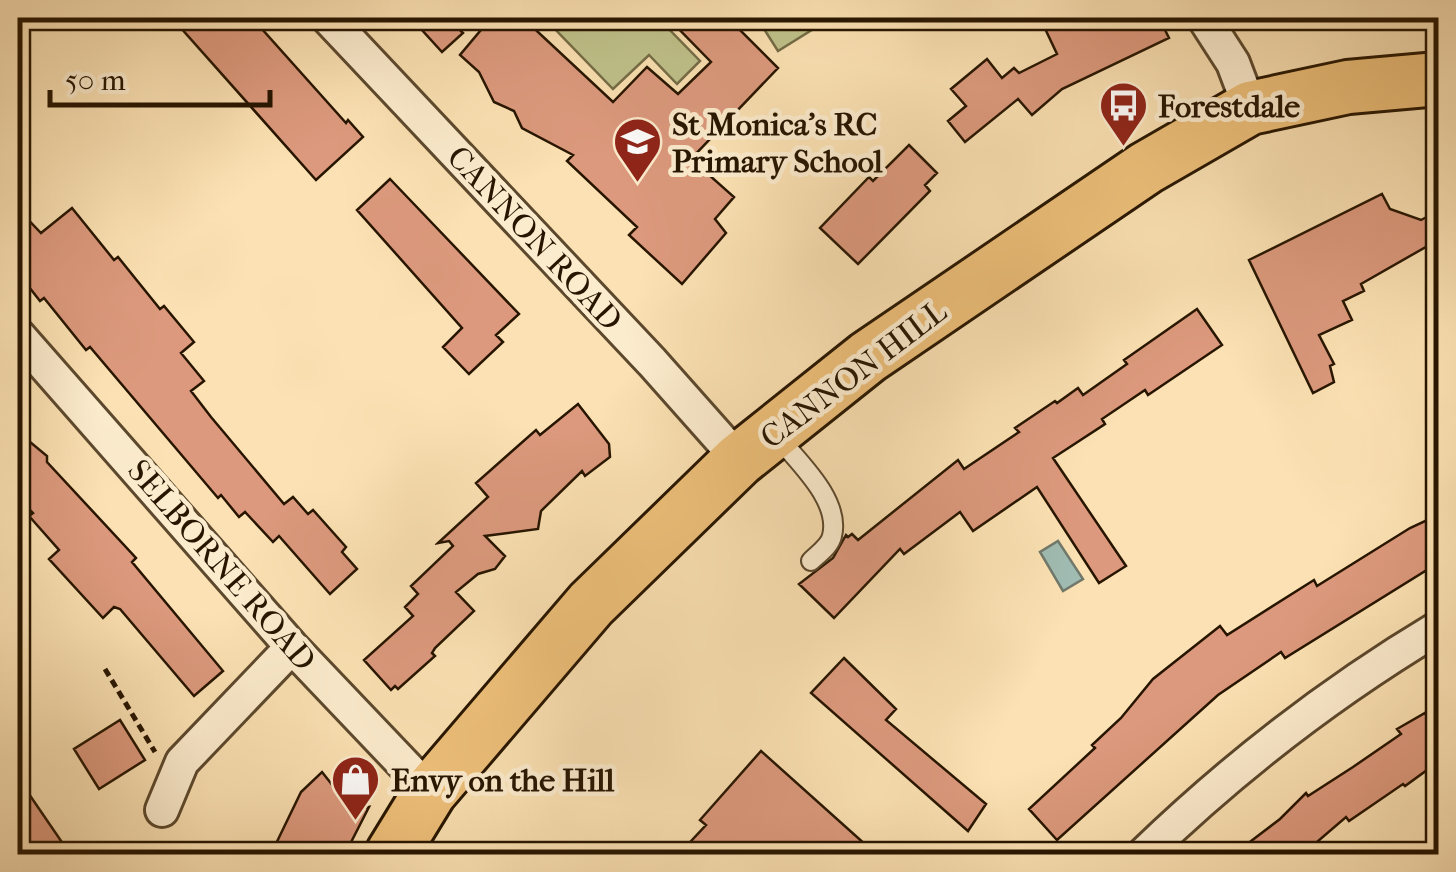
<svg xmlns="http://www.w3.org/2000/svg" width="1456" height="872" font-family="'IM FELL French Canon',serif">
	<rect width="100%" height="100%" fill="#fbe1b3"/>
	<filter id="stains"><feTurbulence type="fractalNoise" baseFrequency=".002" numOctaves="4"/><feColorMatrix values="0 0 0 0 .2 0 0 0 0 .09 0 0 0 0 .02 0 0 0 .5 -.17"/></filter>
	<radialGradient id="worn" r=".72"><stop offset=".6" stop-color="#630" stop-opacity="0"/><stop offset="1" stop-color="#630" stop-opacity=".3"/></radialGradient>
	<path fill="#c0c28b" stroke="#746c46" stroke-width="2.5" d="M 560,18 L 658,18 L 700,61 L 677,84 L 649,55 L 613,89 L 552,26 Z
		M 757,18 L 831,18 L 778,51 Z"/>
	<path fill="#a0bcb3" stroke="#70796b" stroke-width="2.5" d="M 1058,541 L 1083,579 L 1063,591 L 1040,552 Z"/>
	<path fill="#dc997d" stroke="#271500" stroke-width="2.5" d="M 172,18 L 252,18 L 346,123 L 348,120 L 363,137 L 316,180 Z
		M 411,18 L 448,18 L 463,33 L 442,52 Z
		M 491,18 L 523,18 L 613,102 L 647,67 L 678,94 L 711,62 L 668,18 L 728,18 L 778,68 L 691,159 L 734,197 L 715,219 L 726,233 L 682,284 L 629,235 L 637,227 L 567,161 L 573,155 L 522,128 L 514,111 L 494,102 L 479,72 L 460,55 Z
		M 1040,18 L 1159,18 L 1169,38 L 1062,89 L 1032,115 L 1018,99 L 965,142 L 948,121 L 966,106 L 951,89 L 987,59 L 1002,78 L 1014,68 L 1019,73 L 1057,54 Z
		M 909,145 L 937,173 L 925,185 L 930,191 L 858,264 L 820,228 L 869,177 L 873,181 Z
		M 390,179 L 519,314 L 496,335 L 503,342 L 469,374 L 443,347 L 462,328 L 357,210 Z
		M 1382,194 L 1390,209 L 1421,220 L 1438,211 L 1438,240 L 1361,284 L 1364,291 L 1343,301 L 1352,320 L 1319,335 L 1334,364 L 1330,366 L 1334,382 L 1313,393 L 1249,260 Z
		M 72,208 L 114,260 L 118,257 L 160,309 L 164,306 L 194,342 L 181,353 L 204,381 L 191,391 L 211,417 L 284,504 L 293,497 L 308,514 L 313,510 L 346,547 L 342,552 L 357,569 L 330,594 L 279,536 L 273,542 L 245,512 L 239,517 L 221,495 L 218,498 L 90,347 L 86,350 L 44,298 L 40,301 L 18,273 L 18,209 L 41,233 Z
		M 1197,309 L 1222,345 L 1148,395 L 1145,390 L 1102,419 L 1105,424 L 1053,458 L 1126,566 L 1099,583 L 1037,487 L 973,531 L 960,512 L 904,554 L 900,549 L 834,618 L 799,584 L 833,558 L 846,535 L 848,537 L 852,534 L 858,540 L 958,460 L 964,469 L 1019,432 L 1015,428 L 1055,401 L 1057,403 L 1078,388 L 1083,395 L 1127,364 L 1124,360 Z
		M 578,404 L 609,444 L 610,457 L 585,476 L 582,471 L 541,511 L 538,529 L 485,536 L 505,556 L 495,569 L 478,574 L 456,592 L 474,611 L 435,648 L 432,653 L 435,656 L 398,689 L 395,686 L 391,690 L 364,660 L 413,616 L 405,607 L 418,594 L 411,586 L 453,546 L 449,541 L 438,543 L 488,497 L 476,483 L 536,430 L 540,435 Z
		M 18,432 L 47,456 L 47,462 L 136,558 L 132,562 L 223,671 L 194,696 L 120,609 L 114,607 L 103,618 L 49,559 L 59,550 L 29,516 L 33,513 L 18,498 Z
		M 1438,515 L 1438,563 L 1285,658 L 1281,652 L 1218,695 L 1057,840 L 1029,809 L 1095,748 L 1092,745 L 1121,718 L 1153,679 L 1220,626 L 1227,635 L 1314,580 L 1317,586 L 1410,528 Z
		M 844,658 L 896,709 L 886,720 L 986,804 L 968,831 L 811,693 Z
		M 1438,710 L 1438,762 L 1405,786 L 1403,784 L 1349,821 L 1346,817 L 1303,854 L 1234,854 L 1280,819 L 1306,793 L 1308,796 L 1353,767 L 1401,734 L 1397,729 L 1425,713 L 1428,717 Z
		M 120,720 L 145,760 L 99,789 L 74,749 Z
		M 761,751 L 876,854 L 679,854 L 706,825 L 700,820 Z
		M 322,772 L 352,810 L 369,807 L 345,854 L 271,854 L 301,792 Z
		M 18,778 L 70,854 L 18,854 Z"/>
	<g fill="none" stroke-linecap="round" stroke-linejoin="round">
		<defs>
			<path id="lane" d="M 778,437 C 798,462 841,500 832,536 C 830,546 818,554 811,561"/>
			<path id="street" d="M 328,18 L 652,362 L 739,460
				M 1204,18 L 1233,63 L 1250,108
				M 18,335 L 292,647 L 430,792
				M 162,810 L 182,762 L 292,647
				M 1144,854 C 1234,767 1331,692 1438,628"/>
			<path id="primary" d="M 392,854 L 430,792 L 591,604 L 739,460 L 868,357 L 1146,168 L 1250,108 L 1348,87 L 1438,79"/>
		</defs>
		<use href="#lane" stroke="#5c482d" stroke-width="22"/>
		<use href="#street" stroke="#5c482d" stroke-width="38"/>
		<use href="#primary" stroke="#271500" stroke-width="58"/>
		<path stroke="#271500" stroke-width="5" stroke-dasharray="8 5" stroke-linecap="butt" d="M 105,669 L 155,752"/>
		<use href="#lane" stroke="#fcecce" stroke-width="18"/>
		<use href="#street" stroke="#fcecce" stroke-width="32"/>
		<use href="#primary" stroke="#eec07a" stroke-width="52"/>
	</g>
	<defs>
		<symbol id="bus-pin" viewBox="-11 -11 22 30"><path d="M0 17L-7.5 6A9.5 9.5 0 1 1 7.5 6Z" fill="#8f2418" stroke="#fcecce"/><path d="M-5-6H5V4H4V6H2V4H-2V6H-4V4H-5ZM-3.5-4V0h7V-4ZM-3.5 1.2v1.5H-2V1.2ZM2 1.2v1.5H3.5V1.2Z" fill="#fff"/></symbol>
		<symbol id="school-pin" viewBox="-11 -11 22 30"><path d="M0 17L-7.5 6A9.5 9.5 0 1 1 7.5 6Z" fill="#8f2418" stroke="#fcecce"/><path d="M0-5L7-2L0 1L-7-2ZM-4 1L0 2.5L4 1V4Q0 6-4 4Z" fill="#fff"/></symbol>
		<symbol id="shop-pin" viewBox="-11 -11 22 30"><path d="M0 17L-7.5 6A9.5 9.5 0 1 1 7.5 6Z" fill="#8f2418" stroke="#fcecce"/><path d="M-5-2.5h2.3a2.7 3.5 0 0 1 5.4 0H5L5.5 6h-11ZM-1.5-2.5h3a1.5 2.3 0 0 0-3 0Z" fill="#fff"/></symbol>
	</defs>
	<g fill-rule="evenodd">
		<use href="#bus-pin" x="1096" y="78" width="55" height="75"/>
		<use href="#school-pin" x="610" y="114" width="55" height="75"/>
		<use href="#shop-pin" x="328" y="752" width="55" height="75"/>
	</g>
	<g text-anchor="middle" stroke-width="9" stroke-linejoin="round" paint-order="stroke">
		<g font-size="32" font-weight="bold" fill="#271500" stroke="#fcecce" text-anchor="start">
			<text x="1158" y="117">Forestdale</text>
			<text x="672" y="135">St Monica's RC<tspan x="672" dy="37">Primary School</tspan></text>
			<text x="391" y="791">Envy on the Hill</text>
		</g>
		<g font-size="32" fill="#271500" stroke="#fcecce">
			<text transform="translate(535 238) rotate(47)" y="11">CANNON ROAD</text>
			<text transform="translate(853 374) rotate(-37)" y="11">CANNON HILL</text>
			<text transform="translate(222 565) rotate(49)" y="11">SELBORNE ROAD</text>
		</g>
	</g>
	<rect width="1456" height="872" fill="none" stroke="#fbe1b3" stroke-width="60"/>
	<rect x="20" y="20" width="1416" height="832" fill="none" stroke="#271500" stroke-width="5"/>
	<rect x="30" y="30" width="1396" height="812" fill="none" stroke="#271500" stroke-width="2.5"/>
	<path d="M50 90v15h220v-15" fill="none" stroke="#271500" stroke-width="5"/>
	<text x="65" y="90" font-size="30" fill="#271500" stroke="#fcecce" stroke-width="8" paint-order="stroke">50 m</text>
	<rect width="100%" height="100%" filter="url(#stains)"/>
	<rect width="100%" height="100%" fill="url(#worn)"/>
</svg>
